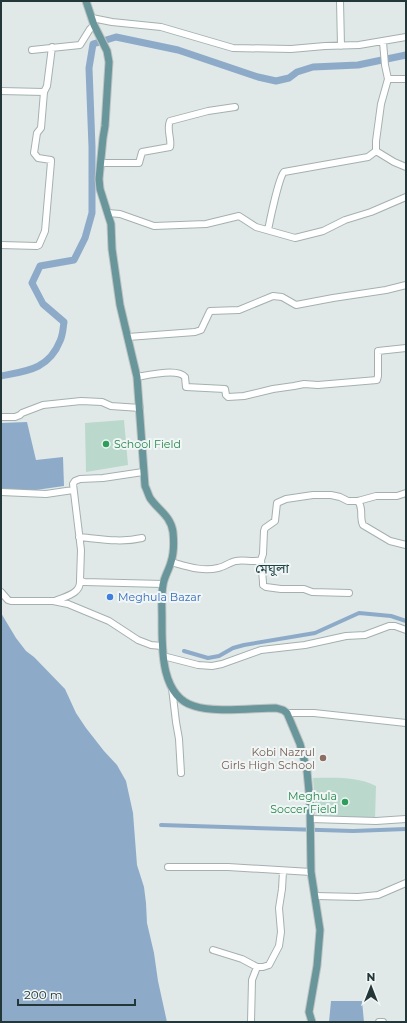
<svg xmlns="http://www.w3.org/2000/svg" width="407" height="1023" font-family="Montserrat,'Noto Sans Bengali',sans-serif">
	<rect width="100%" height="100%" fill="#e0e9e8"/>
	<path fill="#bbd8cd" d="M 124,420 L 128,465 L 86,472 L 85,423 Z
		M 313,778 C 335,778 355,776 376,786 L 375,819 L 316,817 Z"/>
	<path fill="#8dabc9" d="M 27,422 L 36,460 L 63,457 L 64,486 L 1,495 L 1,423 Z
		M 1,613 L 16,638 L 26,651 L 34,657 L 65,689 L 76,713 L 86,728 L 104,751 L 117,765 L 126,781 L 133,813 L 137,865 L 144,887 L 146,903 L 147,923 L 154,953 L 158,981 L 167,1022 L 1,1022 Z
		M 331,1001 L 362,1001 L 364,1022 L 329,1022 Z"/>
	<g fill="none" stroke-linecap="round" stroke-linejoin="round">
		<path stroke="#8dabc9" stroke-width="4" d="M 184,651 L 208,658 L 219,656 L 233,648 L 244,645 L 315,633 L 359,613 L 391,616 L 406,621
			M 161,825 L 353,831 L 406,829"/>
		<path stroke="#8dabc9" stroke-width="7" d="M 1,376 C 27,371 49,369 60,341 C 63,335 63,328 64,322 L 43,304 L 32,283 L 40,266 L 74,260 L 85,238 L 92,213 L 92,147 L 89,68 L 93,44 L 116,37 L 178,50 L 258,77 L 276,81 L 289,78 L 297,72 L 313,67 L 358,65 L 406,55"/>
		<defs>
			<path id="minor" d="M 340,1 L 341,46
				M 92,18 L 112,22 L 161,27 L 233,48 L 291,49 L 325,46 L 359,45 L 406,37
				M 32,50 L 80,45 L 90,29 L 94,25
				M 388,79 L 406,79
				M 1,91 L 44,92 L 47,86 L 52,47
				M 376,151 L 394,162 L 406,167
				M 101,163 L 139,163 L 142,152 L 170,147 C 172,139 166,129 170,121 L 208,111 L 235,107
				M 108,213 L 120,214 L 154,226 L 206,224 L 239,216 L 256,227 L 295,238 L 323,231 L 345,220 L 371,212 L 406,197
				M 268,230 C 270,220 279,177 284,172 L 368,157 L 376,151 L 376,141 L 381,104 L 388,79 L 385,65 L 383,42
				M 1,245 L 37,246 L 39,245 L 45,231 L 51,162 L 51,160 L 38,158 L 34,153 L 37,133 L 41,128 L 44,92
				M 128,337 L 195,332 L 201,330 L 210,311 L 239,310 L 273,296 L 282,297 L 296,305 L 333,298 L 386,290 L 406,285
				M 137,377 C 148,375 178,368 185,377 L 186,387 L 225,389 L 226,395 L 228,397 L 244,396 L 273,389 L 294,386 L 304,384 L 318,385 L 377,380 L 378,376 L 378,351 L 406,348
				M 1,417 L 15,417 L 20,415 L 22,413 L 43,405 L 81,401 L 102,402 L 111,406 L 140,408
				M 143,472 L 103,478 L 80,479 L 75,481 L 73,484 L 81,550 L 80,580 L 84,582 L 163,584
				M 1,492 L 46,494 L 73,490
				M 358,501 C 364,509 359,517 363,525 L 390,541 L 406,545
				M 79,537 C 100,539 121,543 142,538
				M 261,560 L 263,582 L 263,585 L 266,587 L 281,589 L 304,589 L 312,592 L 349,593
				M 171,562 C 186,566 202,572 218,568 C 224,567 230,562 236,561 C 244,559 253,563 261,560 L 263,554 L 264,531 L 265,528 L 275,521 L 277,503 L 286,499 L 313,495 L 331,495 L 340,497 L 348,501 L 358,501 L 376,496 L 397,496 L 406,493
				M 1,592 L 8,600 L 11,601 L 53,601 L 68,604 L 109,621 L 138,640 L 151,645 L 162,646
				M 55,601 C 66,596 81,594 80,580
				M 163,656 L 198,665 L 212,666 L 222,664 L 261,650 L 305,645 L 346,636 L 365,635 L 389,626 L 395,626 L 406,630
				M 172,688 L 176,722 L 179,739 L 181,773
				M 287,713 L 314,713 L 406,723
				M 311,819 L 376,821 L 406,819
				M 168,867 L 228,867 L 311,872
				M 316,896 L 358,897 L 378,895 L 406,883
				M 213,950 L 242,959 L 257,967 L 263,967 L 269,965 L 279,946 L 281,932 L 279,908 L 282,889 L 283,871
				M 251,1022 L 252,980 L 257,967
				M 379,1022 L 383,1022"/>
			<path id="major" d="M 86,1 L 94,25 L 107,51 L 109,62 L 105,126 L 103,138 L 99,179 L 100,189 L 111,224 L 112,249 L 120,305 L 137,377 L 145,486 C 147,490 148,494 150,498 C 158,510 171,516 173,532 C 174,542 174,553 171,562 C 169,570 164,577 163,585 C 161,596 162,608 162,619 C 162,647 160,696 194,706 C 214,713 254,708 276,708 L 283,710 L 287,713 L 300,744 L 307,771 L 310,802 L 311,872 L 320,930 L 317,966 L 309,1012 L 312,1022"/>
		</defs>
		<use href="#minor" stroke="#a4b0b0" stroke-width="8"/>
		<use href="#major" stroke="#bdc3c3" stroke-width="9"/>
		<use href="#minor" stroke="#fff" stroke-width="6"/>
		<use href="#major" stroke="#69969a" stroke-width="7"/>
	</g>
	<g fill="#2e9e5b" stroke="#f0f6f5" stroke-width="1.5">
		<circle cx="106" cy="444" r="4"/>
		<circle cx="345" cy="802" r="4"/>
	</g>
	<circle fill="#3f7fe0" stroke="#f0f6f5" stroke-width="1.5" cx="110" cy="597" r="4"/>
	<circle fill="#8d6e63" stroke="#f0f6f5" stroke-width="1.5" cx="323" cy="758" r="4"/>
	<g text-anchor="middle" stroke-width="4" stroke-linejoin="round" paint-order="stroke">
		<g font-size="11" fill="#27864d" stroke="#f0f6f5" text-anchor="start">
			<text x="114" y="448">School Field</text>
			<text x="337" y="800" text-anchor="end">Meghula<tspan x="337" dy="13">Soccer Field</tspan></text>
		</g>
		<g font-size="11" fill="#366cbe" stroke="#f0f6f5" text-anchor="start">
			<text x="118" y="601">Meghula Bazar</text>
		</g>
		<g font-size="11" fill="#785e54" stroke="#f0f6f5" text-anchor="end">
			<text x="315" y="756">Kobi Nazrul<tspan x="315" dy="13">Girls High School</tspan></text>
		</g>
		<g font-size="13" fill="#214347" stroke="#f0f6f5">
			<text x="272" y="573">মেঘুলা</text>
		</g>
	</g>
	<rect width="407" height="1023" fill="none" stroke="#233638" stroke-width="4"/>
	<g transform="translate(371 987)" stroke="#f0f6f5" stroke-width="3" paint-order="stroke">
	<path d="M0-3L7 15L0 10L-7 15Z" fill="#233638"/>
	<text y="-6" font-size="11" font-weight="bold" text-anchor="middle" fill="#233638">N</text>
	</g>
	<path d="M18 999v6h117v-6" fill="none" stroke="#233638" stroke-width="2"/>
	<text x="24" y="999" font-size="12" fill="#233638" stroke="#f0f6f5" stroke-width="3" paint-order="stroke">200 m</text>
</svg>
